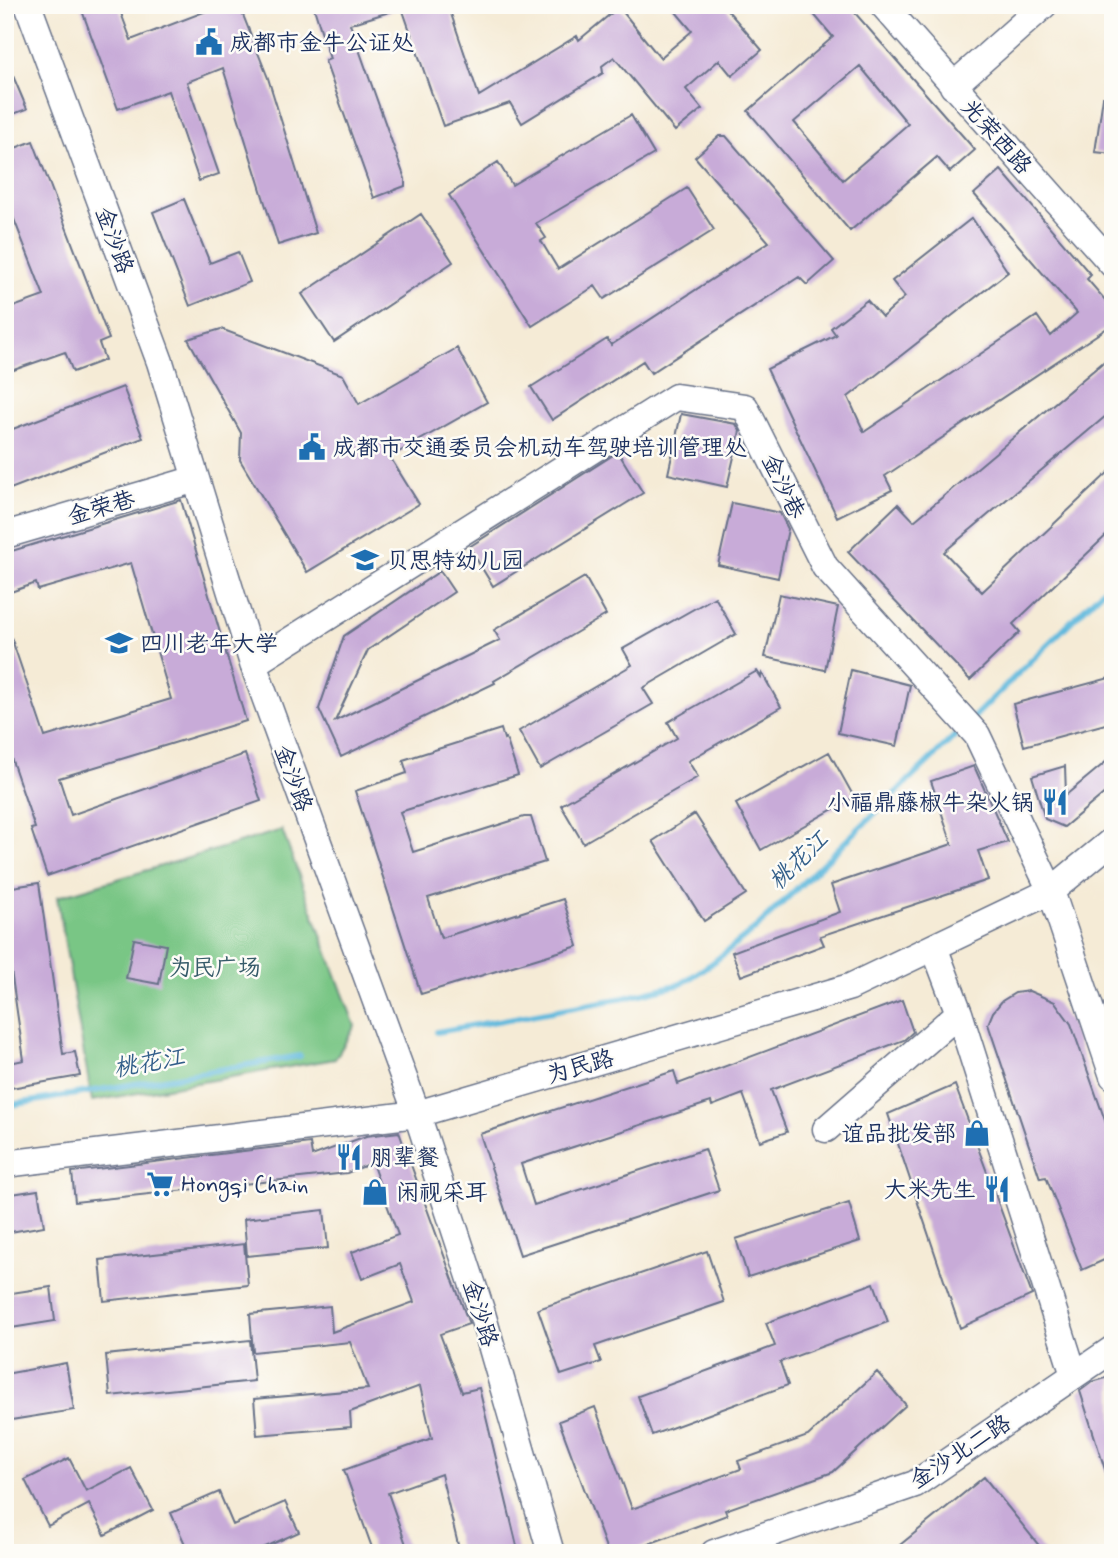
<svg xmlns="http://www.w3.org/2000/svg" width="1118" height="1558" font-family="Mynerve,'LXGW WenKai TC',sans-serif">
	<rect width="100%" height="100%" fill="#fdfcf7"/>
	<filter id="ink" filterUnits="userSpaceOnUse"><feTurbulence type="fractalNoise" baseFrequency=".0143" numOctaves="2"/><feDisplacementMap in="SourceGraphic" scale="14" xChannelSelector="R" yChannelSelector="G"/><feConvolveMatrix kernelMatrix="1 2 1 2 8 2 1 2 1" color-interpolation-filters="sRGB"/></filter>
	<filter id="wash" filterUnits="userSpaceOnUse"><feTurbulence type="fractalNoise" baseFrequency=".00686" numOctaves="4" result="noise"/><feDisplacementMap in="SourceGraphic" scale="28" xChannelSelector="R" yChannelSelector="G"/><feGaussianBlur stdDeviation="1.57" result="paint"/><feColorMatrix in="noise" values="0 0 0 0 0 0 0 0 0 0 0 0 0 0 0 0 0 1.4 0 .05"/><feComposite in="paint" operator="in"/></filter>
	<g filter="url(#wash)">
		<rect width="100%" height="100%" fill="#f5ebd6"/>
		<path fill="#79c685" stroke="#4a7a72" stroke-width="2" d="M 282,830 L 355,1026 L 335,1059 L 92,1101 L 57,897 Z"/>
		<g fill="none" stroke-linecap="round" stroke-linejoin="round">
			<path stroke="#60b9dd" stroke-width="6" d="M 972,719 L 1113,580
				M 437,1032 L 624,998 L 681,984 L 711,964 L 755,929 L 962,729
				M 5,1106 L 300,1056"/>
		</g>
		<g id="blocks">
			<path fill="#c8abd8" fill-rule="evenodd" d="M 80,5 L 118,5 L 131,40 L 222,5 L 239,5 L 268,78 L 316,233 L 278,245 L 223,68 L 187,82 L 219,174 L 199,181 L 168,91 L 118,109 Z
				M 313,5 L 398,5 L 399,9 L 350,24 L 405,179 L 405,186 L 374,198 L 325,61 L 330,59 Z
				M 401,5 L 448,5 L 479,96 L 577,36 L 579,40 L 619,7 L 660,58 L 692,31 L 670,5 L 723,5 L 762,50 L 732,76 L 719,60 L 686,89 L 702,109 L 675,131 L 614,57 L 602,66 L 603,73 L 522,123 L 510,103 L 443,126 Z
				M 806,5 L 848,5 L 975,150 L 950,172 L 937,157 L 850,231 L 748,111 L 833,37 ZM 860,66 L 908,124 L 843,180 L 794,122 Z
				M 5,57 L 27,109 L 5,117 Z
				M 1103,97 L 1113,98 L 1113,154 L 1095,152 Z
				M 631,115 L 654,154 L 536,223 L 546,238 L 541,241 L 558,269 L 687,188 L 714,230 L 604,299 L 595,286 L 532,326 L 449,195 L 498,162 L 512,185 Z
				M 719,136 L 726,136 L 834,261 L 807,285 L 799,277 L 651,373 L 643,361 L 552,420 L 531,387 L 607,339 L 611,345 L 769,242 L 695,157 Z
				M 33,141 L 109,339 L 99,343 L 105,360 L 73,372 L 65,352 L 5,373 L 5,310 L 44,296 L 5,196 L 5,152 Z
				M 1001,170 L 1091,275 L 1087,279 L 1113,309 L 1113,324 L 885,476 L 892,490 L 837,517 L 767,369 L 836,335 L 831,328 L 867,300 L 882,317 L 905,297 L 892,281 L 972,218 L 1008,272 L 848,397 L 864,432 L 1037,316 L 1051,336 L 1077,313 L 974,194 Z
				M 184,199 L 210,263 L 238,252 L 250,282 L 190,306 L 153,212 Z
				M 421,214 L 453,262 L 334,342 L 302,294 Z
				M 221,329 L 343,375 L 359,404 L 457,348 L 487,402 L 390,457 L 419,504 L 307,572 L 240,460 L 241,433 L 188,339 Z
				M 1113,354 L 1113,410 L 944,552 L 982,592 L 1113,468 L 1113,529 L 1013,624 L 1020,632 L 970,680 L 848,552 L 898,504 L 914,521 Z
				M 123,387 L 143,438 L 5,491 L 5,432 Z
				M 681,414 L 736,424 L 740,431 L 727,487 L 668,474 Z
				M 618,452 L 643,493 L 493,586 L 469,547 Z
				M 181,500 L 246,721 L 59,778 L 71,815 L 245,754 L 261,801 L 47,876 L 31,829 L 35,828 L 5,740 L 5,629 L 8,628 L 45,737 L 171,699 L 131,563 L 38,590 L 36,583 L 5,594 L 5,553 Z
				M 732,503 L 780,513 L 788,529 L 778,578 L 718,565 Z
				M 440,571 L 454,592 L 368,650 L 335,721 L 500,640 L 494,630 L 585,577 L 606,615 L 494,681 L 495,683 L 341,757 L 319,709 L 344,636 Z
				M 779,594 L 838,607 L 825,670 L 765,657 Z
				M 715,597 L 736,634 L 643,688 L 653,704 L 540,769 L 519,731 L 632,665 L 623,649 Z
				M 851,670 L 910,685 L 897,746 L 838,733 Z
				M 757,671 L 761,677 L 762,673 L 781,707 L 688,761 L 698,777 L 583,843 L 561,805 L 677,738 L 668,722 Z
				M 1113,677 L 1113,722 L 1024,746 L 1013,704 Z
				M 501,729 L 504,739 L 506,738 L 518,775 L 400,812 L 413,852 L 524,817 L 531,817 L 545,862 L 428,898 L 441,938 L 563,899 L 578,946 L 421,994 L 355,791 L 407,773 L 403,760 Z
				M 829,752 L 854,797 L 761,850 L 736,804 Z
				M 1113,756 L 1113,786 L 1064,827 L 1045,819 L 1032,776 L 1065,766 L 1066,795 Z
				M 974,766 L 1008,842 L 978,851 L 988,880 L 820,936 L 824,945 L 741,976 L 732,952 L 840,912 L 831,885 L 952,844 L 931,781 Z
				M 695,814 L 746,894 L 704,921 L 653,841 Z
				M 39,883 L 63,1054 L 75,1052 L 80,1076 L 5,1089 L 5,1064 L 24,1060 L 5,929 L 5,888 Z
				M 134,939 L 166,945 L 159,984 L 126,978 Z
				M 1029,991 L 1055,1002 L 1071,1024 L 1113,1143 L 1113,1162 L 1106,1163 L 1113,1182 L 1113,1256 L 1082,1270 L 1046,1177 L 1040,1178 L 988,1024 L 993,1012 L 1002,1001 L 1015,993 Z
				M 902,1000 L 913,1032 L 904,1040 L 771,1090 L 787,1132 L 760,1141 L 743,1094 L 712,1106 L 711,1102 L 521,1164 L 534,1205 L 705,1149 L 719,1190 L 520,1255 L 480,1134 L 674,1071 L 678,1084 Z
				M 955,1085 L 1032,1295 L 960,1328 L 888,1114 Z
				M 399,1132 L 469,1324 L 440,1334 L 462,1392 L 479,1388 L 518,1550 L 506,1553 L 460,1553 L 441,1474 L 388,1493 L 409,1553 L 374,1553 L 344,1470 L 432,1438 L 420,1386 L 350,1412 L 351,1427 L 257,1435 L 254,1399 L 368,1389 L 350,1342 L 253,1352 L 250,1314 L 330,1306 L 332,1332 L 414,1302 L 400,1264 L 362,1279 L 352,1252 L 398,1235 L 372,1163 L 347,1173 L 75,1202 L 72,1172 L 310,1143 L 312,1156 L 366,1136 Z
				M 38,1190 L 44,1226 L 5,1233 L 5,1195 Z
				M 849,1203 L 860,1241 L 748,1277 L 736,1239 Z
				M 324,1210 L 328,1248 L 247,1256 L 244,1219 Z
				M 244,1244 L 248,1285 L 104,1301 L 100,1260 Z
				M 707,1251 L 724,1302 L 595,1346 L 601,1362 L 561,1375 L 538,1309 Z
				M 874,1283 L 888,1322 L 780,1362 L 788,1385 L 652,1435 L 638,1396 L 775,1346 L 766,1323 Z
				M 51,1287 L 55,1321 L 5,1329 L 5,1294 Z
				M 250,1340 L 254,1381 L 110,1396 L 106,1355 Z
				M 66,1363 L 74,1410 L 5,1421 L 5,1374 Z
				M 877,1372 L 906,1405 L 833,1472 L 725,1510 L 727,1515 L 624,1553 L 608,1553 L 559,1421 L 595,1407 L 632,1509 L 741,1469 L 738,1461 L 808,1436 Z
				M 1113,1376 L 1113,1481 L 1109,1482 L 1080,1391 L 1092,1382 Z
				M 69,1458 L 86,1491 L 131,1468 L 153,1510 L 105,1535 L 89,1504 L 48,1526 L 25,1480 Z
				M 984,1477 L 1045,1553 L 890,1553 Z
				M 219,1492 L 233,1525 L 285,1502 L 299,1532 L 252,1553 L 189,1553 L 171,1513 Z"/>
		</g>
	</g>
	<g filter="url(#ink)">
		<use href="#blocks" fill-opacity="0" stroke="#677188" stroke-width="2"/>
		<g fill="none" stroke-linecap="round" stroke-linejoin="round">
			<defs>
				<path id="minor" d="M 28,5 L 160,362 L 253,664 L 417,1114 L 481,1310 L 551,1553
					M 883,5 L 1113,265
					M 953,86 L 1044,5
					M 5,535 L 196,479
					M 253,664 L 676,397 L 745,407 L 825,567 L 977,735 L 1051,891 L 1113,1076
					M 959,1013 L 1074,1375
					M 826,1129 L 959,1013 L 934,947
					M 5,1164 L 417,1114 L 850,987 L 1051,891 L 1113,840
					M 714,1553 L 915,1484 L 1113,1349"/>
			</defs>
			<use href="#minor" stroke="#677188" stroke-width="29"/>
			<use href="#minor" stroke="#fff" stroke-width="26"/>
		</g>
	</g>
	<defs>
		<symbol id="civic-bare" viewBox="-9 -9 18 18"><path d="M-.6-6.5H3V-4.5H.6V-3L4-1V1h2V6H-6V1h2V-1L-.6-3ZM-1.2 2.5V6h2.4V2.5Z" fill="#1f6fb2" stroke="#fdfcf7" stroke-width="2.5" paint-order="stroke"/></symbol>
		<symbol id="school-bare" viewBox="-9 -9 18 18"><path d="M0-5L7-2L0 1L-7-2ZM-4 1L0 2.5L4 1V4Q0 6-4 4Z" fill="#1f6fb2" stroke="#fdfcf7" stroke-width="2.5" paint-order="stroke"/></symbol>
		<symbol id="university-bare" viewBox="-9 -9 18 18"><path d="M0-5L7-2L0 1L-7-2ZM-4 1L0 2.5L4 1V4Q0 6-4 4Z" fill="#1f6fb2" stroke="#fdfcf7" stroke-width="2.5" paint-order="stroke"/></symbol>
		<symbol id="restaurant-bare" viewBox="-9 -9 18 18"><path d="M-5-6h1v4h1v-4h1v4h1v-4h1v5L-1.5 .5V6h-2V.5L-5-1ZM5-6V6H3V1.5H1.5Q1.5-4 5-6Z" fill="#1f6fb2" stroke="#fdfcf7" stroke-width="2.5" paint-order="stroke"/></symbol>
		<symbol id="shop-bare" viewBox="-9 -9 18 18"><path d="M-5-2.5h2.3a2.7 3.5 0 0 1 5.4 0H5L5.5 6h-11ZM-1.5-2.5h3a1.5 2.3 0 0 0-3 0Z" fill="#1f6fb2" stroke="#fdfcf7" stroke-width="2.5" paint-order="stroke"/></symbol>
		<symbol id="supermarket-bare" viewBox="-9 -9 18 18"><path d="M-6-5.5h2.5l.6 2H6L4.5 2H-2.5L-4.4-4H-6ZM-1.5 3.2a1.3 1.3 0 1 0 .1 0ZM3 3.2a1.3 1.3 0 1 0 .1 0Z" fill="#1f6fb2" stroke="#fdfcf7" stroke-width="2.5" paint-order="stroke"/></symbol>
	</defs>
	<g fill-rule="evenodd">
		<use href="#civic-bare" x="190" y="23" width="38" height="38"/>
		<use href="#civic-bare" x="293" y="428" width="38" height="38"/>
		<use href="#school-bare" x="346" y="541" width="38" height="38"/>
		<use href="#university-bare" x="100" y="624" width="38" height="38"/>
		<use href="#restaurant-bare" x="1036" y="783" width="38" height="38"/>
		<use href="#shop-bare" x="958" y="1114" width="38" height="38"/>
		<use href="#restaurant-bare" x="330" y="1138" width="38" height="38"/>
		<use href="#supermarket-bare" x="141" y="1165" width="38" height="38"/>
		<use href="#restaurant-bare" x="978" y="1170" width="38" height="38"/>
		<use href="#shop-bare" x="356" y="1173" width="38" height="38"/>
	</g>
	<g text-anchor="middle" stroke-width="5" stroke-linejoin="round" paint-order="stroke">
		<g font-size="23" fill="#1b2f5e" stroke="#fdfcf7" text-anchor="start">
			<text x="230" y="50">成都市金牛公证处</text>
			<text x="333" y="455">成都市交通委员会机动车驾驶培训管理处</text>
			<text x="386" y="568">贝思特幼儿园</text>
			<text x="140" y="651">四川老年大学</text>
			<text x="1034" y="810" text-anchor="end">小福鼎藤椒牛杂火锅</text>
			<text x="956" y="1141" text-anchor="end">谊品批发部</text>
			<text x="370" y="1165">朋辈餐</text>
			<text x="181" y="1192">Hongqi Chain</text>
			<text x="976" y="1197" text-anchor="end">大米先生</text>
			<text x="396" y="1200">闲视采耳</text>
		</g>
		<g font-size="23" fill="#1b2f5e" stroke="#fdfcf7">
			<text transform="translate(997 136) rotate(48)" y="8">光荣西路</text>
			<text transform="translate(115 240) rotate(70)" y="8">金沙路</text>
			<text transform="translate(784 486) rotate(64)" y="8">金沙巷</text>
			<text transform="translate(101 507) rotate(-16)" y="8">金荣巷</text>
			<text transform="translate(294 778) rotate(70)" y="8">金沙路</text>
			<text transform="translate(580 1066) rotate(-16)" y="8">为民路</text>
			<text transform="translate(481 1313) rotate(73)" y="8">金沙路</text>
			<text transform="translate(960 1451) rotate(-33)" y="8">金沙北二路</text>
		</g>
		<g font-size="23" fill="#375c6a" stroke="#fdfcf7">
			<text x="215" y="975">为民广场</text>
		</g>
		<g font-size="24" font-style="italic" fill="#335f8a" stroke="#fdfcf7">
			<text transform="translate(798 860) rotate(-44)" y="8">桃花江</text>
			<text transform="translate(149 1062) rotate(-10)" y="8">桃花江</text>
		</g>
	</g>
	<rect width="1118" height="1558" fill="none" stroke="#fdfcf7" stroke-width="28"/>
</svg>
